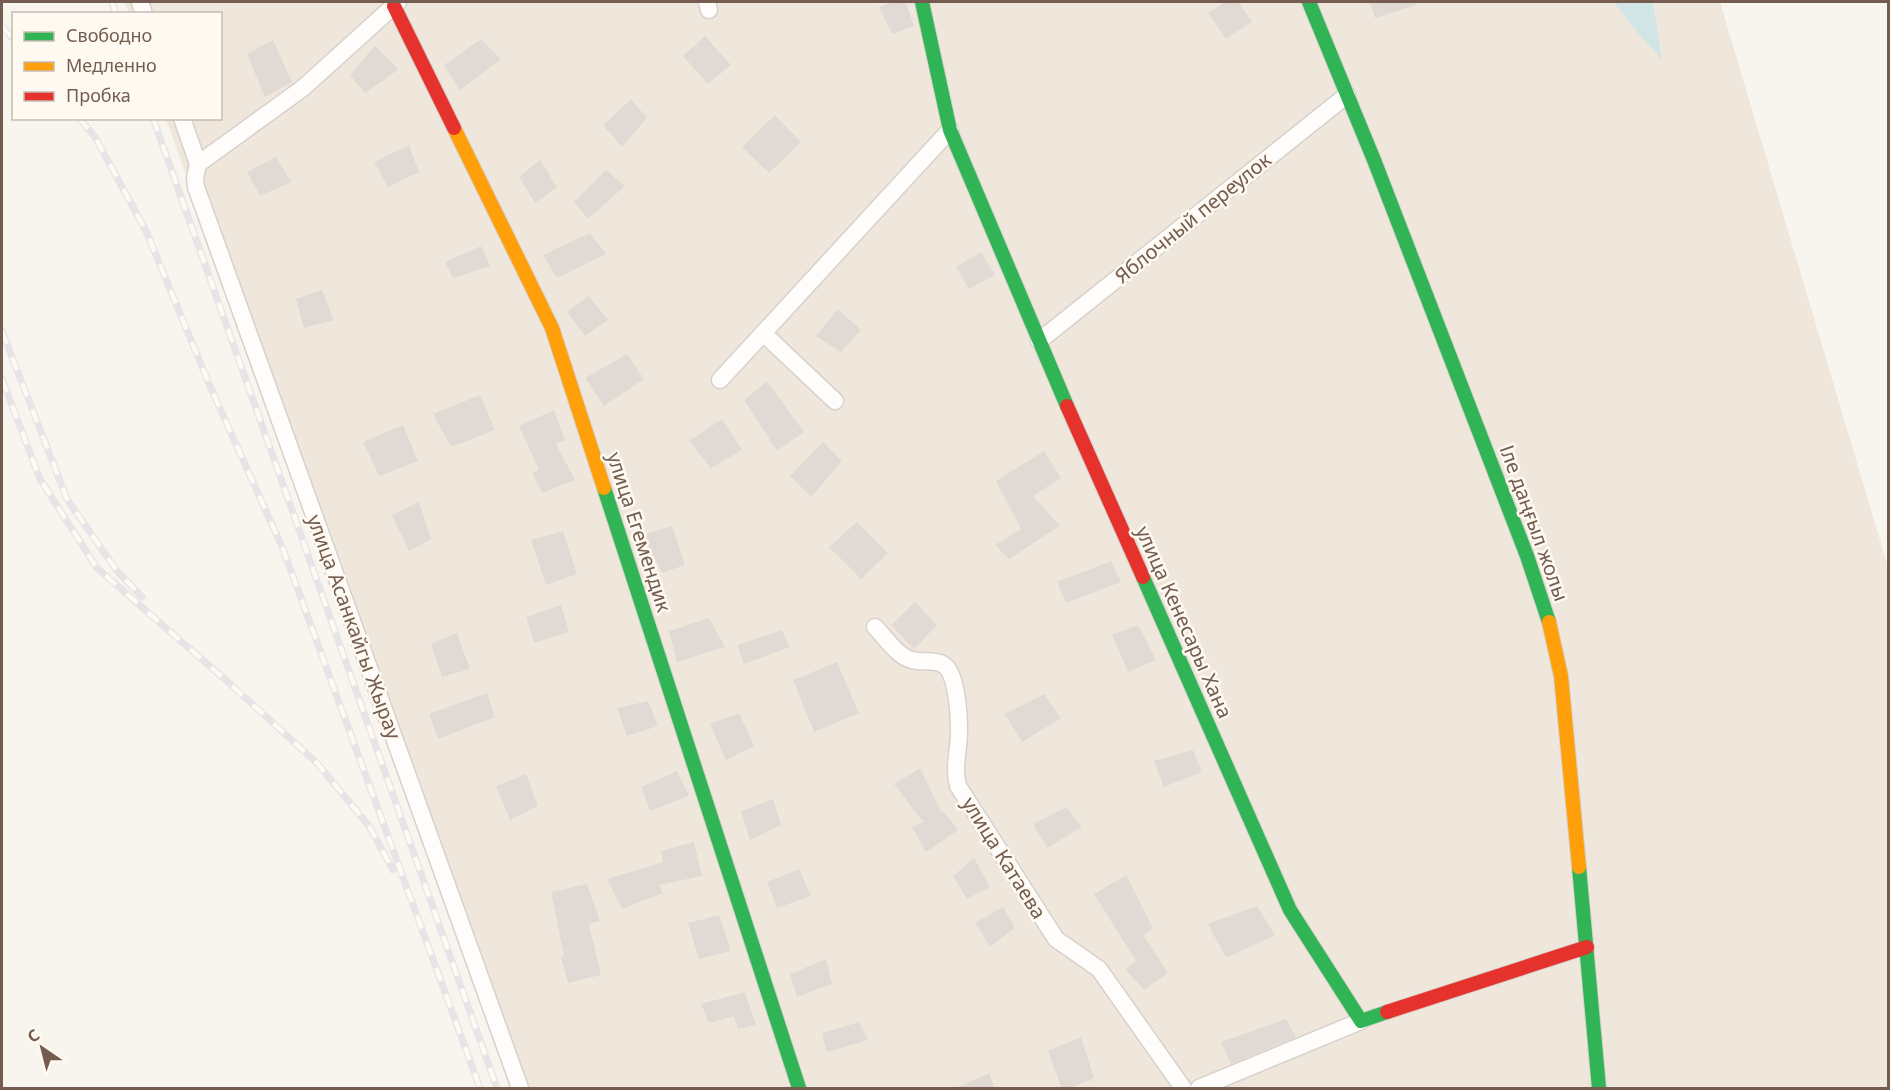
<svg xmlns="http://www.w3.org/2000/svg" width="1890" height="1090" font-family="'Noto Sans',sans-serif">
	<rect width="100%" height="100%" fill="#f8f4ee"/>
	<path fill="#f0e7dc" d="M 124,2 L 1720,2 L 1888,567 L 1888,1088 L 513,1088 L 166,119 L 220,118 L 220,14 L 129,13 Z"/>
	<path fill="#d1e4e6" d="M 1614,2 L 1653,2 L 1662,60 L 1631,25 Z"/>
	<path fill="#e1dad4" d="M 893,2 L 906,2 L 914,26 L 892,34 L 879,7 Z
		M 1225,2 L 1238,2 L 1252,22 L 1226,39 L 1208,13 Z
		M 1370,2 L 1416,2 L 1417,5 L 1375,18 Z
		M 705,36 L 731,65 L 708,84 L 683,56 Z
		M 481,39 L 501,59 L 460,90 L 444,65 Z
		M 273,40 L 292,82 L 265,97 L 247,54 Z
		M 375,46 L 399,69 L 365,93 L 350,75 Z
		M 631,99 L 647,118 L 622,147 L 603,125 Z
		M 775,115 L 801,142 L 769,173 L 742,147 Z
		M 409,145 L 419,172 L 388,187 L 374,162 Z
		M 276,157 L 291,182 L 260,196 L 247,172 Z
		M 540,160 L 557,187 L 535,203 L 519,177 Z
		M 606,170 L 625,186 L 588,219 L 574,202 Z
		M 590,233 L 606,254 L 557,278 L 543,255 Z
		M 481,246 L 490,266 L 453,278 L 445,262 Z
		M 981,252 L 995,275 L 969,289 L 956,267 Z
		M 322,290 L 334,320 L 304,328 L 296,299 Z
		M 589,296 L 608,320 L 585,336 L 567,312 Z
		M 838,309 L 861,330 L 841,352 L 816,336 Z
		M 627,354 L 644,379 L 604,406 L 585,378 Z
		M 767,381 L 804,432 L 777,451 L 744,400 Z
		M 480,395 L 495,430 L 451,447 L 433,414 Z
		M 554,410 L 565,440 L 556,444 L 575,480 L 542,493 L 532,473 L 539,470 L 519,426 Z
		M 722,419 L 742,450 L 711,468 L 689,441 Z
		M 403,425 L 418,461 L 379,476 L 363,442 Z
		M 823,442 L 842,461 L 811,497 L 790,476 Z
		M 1044,451 L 1061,478 L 1033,496 L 1060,526 L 1009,559 L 995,545 L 1021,529 L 996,481 Z
		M 419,502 L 431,539 L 409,551 L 392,515 Z
		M 857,522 L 888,553 L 861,579 L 829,547 Z
		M 672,526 L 685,565 L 662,573 L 643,535 Z
		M 563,531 L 577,574 L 546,585 L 531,540 Z
		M 1111,561 L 1121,582 L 1066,603 L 1057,582 Z
		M 915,602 L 937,625 L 914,649 L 891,625 Z
		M 561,605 L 569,632 L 534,643 L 526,617 Z
		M 709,618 L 725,647 L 677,662 L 669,631 Z
		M 1138,625 L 1156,660 L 1128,672 L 1112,635 Z
		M 782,630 L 790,647 L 744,664 L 737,645 Z
		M 457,633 L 470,669 L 442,677 L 431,644 Z
		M 837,662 L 859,713 L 814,732 L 793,680 Z
		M 487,693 L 495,717 L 438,739 L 429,714 Z
		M 1044,694 L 1061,718 L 1022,742 L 1005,714 Z
		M 648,701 L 658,726 L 627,736 L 617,708 Z
		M 739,713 L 754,746 L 726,760 L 710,724 Z
		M 1193,750 L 1202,772 L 1164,787 L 1154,761 Z
		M 920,768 L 942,813 L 944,812 L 958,830 L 926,852 L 912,827 L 923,822 L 894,784 Z
		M 677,771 L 689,796 L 650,811 L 641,787 Z
		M 526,774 L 538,806 L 510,820 L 496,786 Z
		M 773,799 L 781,825 L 750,840 L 741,811 Z
		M 1066,807 L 1082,827 L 1047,848 L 1033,824 Z
		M 694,842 L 702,876 L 659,885 L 663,893 L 622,909 L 607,879 L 663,862 L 661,851 Z
		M 974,858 L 990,887 L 967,899 L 953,876 Z
		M 799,869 L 811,896 L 777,908 L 767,882 Z
		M 1126,875 L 1153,928 L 1143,935 L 1168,973 L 1144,990 L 1125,969 L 1136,961 L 1094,894 Z
		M 587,884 L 600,921 L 589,924 L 601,975 L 568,983 L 561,957 L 564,956 L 551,892 Z
		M 1257,906 L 1275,935 L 1226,958 L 1208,924 Z
		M 1003,907 L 1015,928 L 990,947 L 975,923 Z
		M 719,915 L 731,951 L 699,959 L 688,923 Z
		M 826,959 L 832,984 L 797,997 L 790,974 Z
		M 745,992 L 756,1025 L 738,1029 L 734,1016 L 709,1023 L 701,1004 Z
		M 1286,1019 L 1296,1037 L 1231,1064 L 1221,1042 Z
		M 859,1022 L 868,1040 L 827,1052 L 822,1033 Z
		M 1081,1037 L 1094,1078 L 1068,1089 L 1062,1089 L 1048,1051 Z
		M 989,1073 L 995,1089 L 954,1089 Z"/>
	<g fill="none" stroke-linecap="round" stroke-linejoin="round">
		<defs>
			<path id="street" d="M 140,2 L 144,14
				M 707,2 L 709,10
				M 182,118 L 198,164
				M 198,164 L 195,178 L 196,187 L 520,1088
				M 198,164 L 303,88 L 398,2
				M 763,333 L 835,401
				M 1039,341 L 1347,95
				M 720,380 L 950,130
				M 875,627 C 885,637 898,657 912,660 C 923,663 935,659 944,665 C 957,674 959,715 959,731 C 959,750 953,767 958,786 L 1056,939 L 1099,969 L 1183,1088
				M 1199,1088 L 1361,1021"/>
			<path id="fast" d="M 922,2 L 950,130 L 1067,406
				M 1309,2 L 1374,160 L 1527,556 L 1549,622
				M 604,488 L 799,1088
				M 1143,577 L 1290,910 L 1361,1021 L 1387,1012
				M 1579,867 L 1599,1088"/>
			<path id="slow" d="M 454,128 L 552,328 L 604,488
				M 1549,622 L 1561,676 L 1579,867"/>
			<path id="jam" d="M 394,6 L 454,128
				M 1067,406 L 1143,577
				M 1387,1012 L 1587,947"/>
		</defs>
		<use href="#street" stroke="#d7d1cc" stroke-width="19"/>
		<use href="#fast" stroke="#d6d0c9" stroke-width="16"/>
		<use href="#slow" stroke="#d6d0c9" stroke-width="16"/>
		<use href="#jam" stroke="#d6d0c9" stroke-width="16"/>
		<use href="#street" stroke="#fefdfc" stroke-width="16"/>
		<use href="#fast" stroke="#30b455" stroke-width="14"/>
		<use href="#slow" stroke="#ff9f0a" stroke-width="14"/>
		<use href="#jam" stroke="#e5322d" stroke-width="14"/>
		<defs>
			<path id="rail" d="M 112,2 L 116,14
				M 2,26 L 14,40
				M 79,118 L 95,137 L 146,231 L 210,386 L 283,549 L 480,1088
				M 153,118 L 497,1088
				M 2,331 L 67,499 L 117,571 L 142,597
				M 2,379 L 40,479 L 97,568 L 228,682 L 317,763 L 369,826 L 393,870"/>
		</defs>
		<use href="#rail" stroke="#e6e4e6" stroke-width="7"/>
		<use href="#rail" stroke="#fef9f1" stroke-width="4.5" stroke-dasharray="14" stroke-linecap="butt"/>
	</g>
	<g text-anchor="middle" stroke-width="5" stroke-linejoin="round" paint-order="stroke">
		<g font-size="20" fill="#745d50" stroke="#fef9f1">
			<text transform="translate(1193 218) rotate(-39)" y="7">Яблочный переулок</text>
			<text transform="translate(1534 523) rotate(70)" y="7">Іле даңғыл жолы</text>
			<text transform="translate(639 532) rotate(72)" y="7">улица Егемендик</text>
			<text transform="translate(1184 622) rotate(66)" y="7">улица Кенесары Хана</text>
			<text transform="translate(354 627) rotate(70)" y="7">улица Асанкайгы Жырау</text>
			<text transform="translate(1004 858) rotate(58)" y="7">улица Катаева</text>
		</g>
	</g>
	<rect width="1890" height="1090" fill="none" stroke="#745d50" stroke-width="6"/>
	<rect x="12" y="12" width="210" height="108" fill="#fef9f1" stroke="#c7bbb1" stroke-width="1.5"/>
	<rect x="24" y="32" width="30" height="9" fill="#30b455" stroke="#c7bbb1" stroke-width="1.5"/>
	<text x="66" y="42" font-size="18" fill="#745d50">Свободно</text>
	<rect x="24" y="62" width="30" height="9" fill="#ff9f0a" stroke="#c7bbb1" stroke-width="1.5"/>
	<text x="66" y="72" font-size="18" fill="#745d50">Медленно</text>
	<rect x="24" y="92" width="30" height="9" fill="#e5322d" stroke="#c7bbb1" stroke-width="1.5"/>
	<text x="66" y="102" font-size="18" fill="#745d50">Пробка</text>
	<g transform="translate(42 1048) rotate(325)" stroke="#fef9f1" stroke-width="4.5" paint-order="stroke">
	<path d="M0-4.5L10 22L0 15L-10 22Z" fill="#745d50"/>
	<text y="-9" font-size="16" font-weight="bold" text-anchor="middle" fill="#745d50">С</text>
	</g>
</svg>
